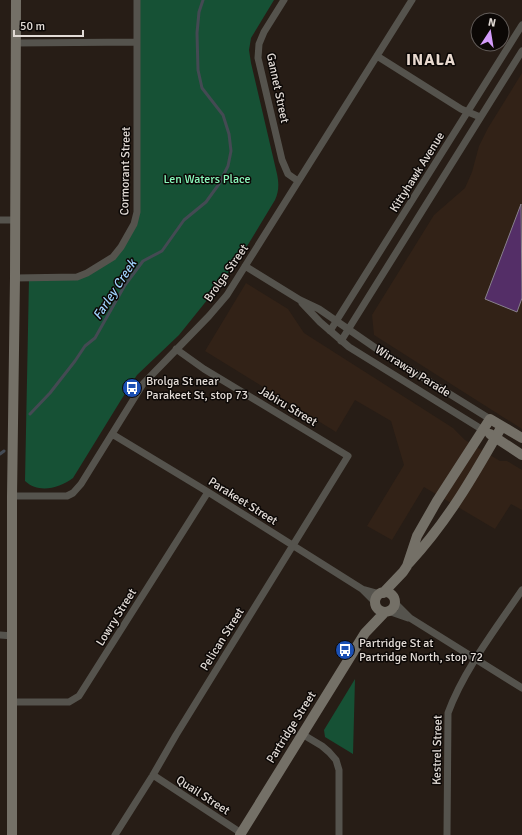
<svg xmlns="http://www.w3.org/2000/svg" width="522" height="835" font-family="Signika,sans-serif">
	<rect width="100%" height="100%" fill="#271d16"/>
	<path fill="#322217" d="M 522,73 L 522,429 L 374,335 L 372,315 L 434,215 L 465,188 L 472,172 L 479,146 L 488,128 Z
		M 246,283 L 288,309 L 304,333 L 453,428 L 465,440 L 500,461 L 507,461 L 522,470 L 522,510 L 511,504 L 495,529 L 424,487 L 392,540 L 367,526 L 404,465 L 391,421 L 355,400 L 336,432 L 205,351 Z"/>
	<path fill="#165135" d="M 137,0 L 274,0 L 251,38 L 249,50 L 251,63 L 277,174 C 279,184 279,191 275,200 L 249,243 L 224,279 L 179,335 L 137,375 L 121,400 L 73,478 C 59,488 39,494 25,481 L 29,278 L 77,277 L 113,257 L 134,224 Z
		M 355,679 L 353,754 L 325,737 L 324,730 Z"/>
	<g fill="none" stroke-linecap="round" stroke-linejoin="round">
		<path stroke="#444a53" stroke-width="3" d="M 30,414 L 50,393 L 75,361 L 85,346 L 95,338 L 125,285 L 143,261 L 162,251 L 184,220 L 206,202 L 219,184 L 228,166 L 231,151 L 229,134 L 223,115 L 202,88 L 198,70 L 197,33 L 199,12 L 203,0
			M 0,454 L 4,451"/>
	</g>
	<path fill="#542e67" stroke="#88808c" d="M 521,204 L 522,298 L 517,312 L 485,299 Z"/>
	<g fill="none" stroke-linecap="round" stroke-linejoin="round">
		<path stroke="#55534d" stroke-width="7" d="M 284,0 L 264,32 L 259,44 L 258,58 L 282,160 L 288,174 L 298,181
			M 15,43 L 137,42
			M 377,56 L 461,109 L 480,117
			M 0,220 L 15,220
			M 245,266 L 300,300 L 319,309 L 377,349 L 490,419
			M 15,278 L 77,277 L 87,273 L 113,257 L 121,247 L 134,224 L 137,212 L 137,0
			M 302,303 L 320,322 L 349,347 L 483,430
			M 330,331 L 522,25
			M 341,341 L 522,51
			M 112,434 L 208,492 L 362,589 L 375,602
			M 12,496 L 67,496 L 73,493 L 81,484 L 143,384 L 209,316 L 227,295 L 412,0
			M 362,589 L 380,594
			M 394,602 L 410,618 L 522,688
			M 388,611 L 408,618
			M 0,635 L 13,636
			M 13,702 L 69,702 L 79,696 L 208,492
			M 302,734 L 322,746 L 329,752 L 336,760 L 339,770 L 339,835
			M 153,775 L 241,833
			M 115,835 L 153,775 L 176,735 L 348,456 L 204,369 L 176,349
			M 447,835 L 448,713 C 463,671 497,627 522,590"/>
		<path stroke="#747067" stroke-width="10" d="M 490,434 L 522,455
			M 409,563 C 448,521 474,475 502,426
			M375 602a10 10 0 1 1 20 0a10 10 0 1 1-20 0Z
			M 383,593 L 403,572 L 407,566 L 417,536 L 437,501 L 490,419 L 522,438
			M 12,835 L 12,496 L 15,278 L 16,0
			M 240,835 L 365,633 L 385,612"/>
	</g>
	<defs>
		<symbol id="bus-disc" viewBox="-11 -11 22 22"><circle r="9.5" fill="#1a4fb4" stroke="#0c0806"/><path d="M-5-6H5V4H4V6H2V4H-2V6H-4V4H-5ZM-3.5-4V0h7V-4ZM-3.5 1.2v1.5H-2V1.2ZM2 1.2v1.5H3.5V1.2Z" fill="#fff"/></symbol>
	</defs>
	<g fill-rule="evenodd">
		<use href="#bus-disc" x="121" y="377" width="22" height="22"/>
		<use href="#bus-disc" x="334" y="639" width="22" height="22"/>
	</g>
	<g text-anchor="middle" stroke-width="3" stroke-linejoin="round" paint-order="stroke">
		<g font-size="12" fill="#e2dbd6" stroke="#0c0806">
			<text transform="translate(278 88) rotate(78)" y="4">Gannet Street</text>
			<text transform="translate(125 171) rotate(-89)" y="4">Cormorant Street</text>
			<text transform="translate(417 172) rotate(-58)" y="4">Kittyhawk Avenue</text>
			<text transform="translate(226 273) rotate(-55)" y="4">Brolga Street</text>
			<text transform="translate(413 371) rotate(32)" y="4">Wirraway Parade</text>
			<text transform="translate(288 406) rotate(31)" y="4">Jabiru Street</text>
			<text transform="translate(243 501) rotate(32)" y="4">Parakeet Street</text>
			<text transform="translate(116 617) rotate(-58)" y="4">Lowry Street</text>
			<text transform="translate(222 639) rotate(-58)" y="4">Pelican Street</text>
			<text transform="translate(291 727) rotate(-58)" y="4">Partridge Street</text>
			<text transform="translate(437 750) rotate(-89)" y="4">Kestrel Street</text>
			<text transform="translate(203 795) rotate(33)" y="4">Quail Street</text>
		</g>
		<g font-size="12" fill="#8af7bb" stroke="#0c0806">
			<text x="207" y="183">Len Waters Place</text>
		</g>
		<g font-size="12" fill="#e2dbd6" stroke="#0c0806" text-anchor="start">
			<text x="146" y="385">Brolga St near<tspan x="146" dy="14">Parakeet St, stop 73</tspan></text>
			<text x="359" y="647">Partridge St at<tspan x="359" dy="14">Partridge North, stop 72</tspan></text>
		</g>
		<g font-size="13" font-style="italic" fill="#9ed1fb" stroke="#0c0806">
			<text transform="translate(114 289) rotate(-57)" y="5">Farley Creek</text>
		</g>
		<g font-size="16" font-weight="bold" letter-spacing="1" fill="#e9dad0" stroke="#0c0806">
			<text x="431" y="65">INALA</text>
		</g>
	</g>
	<g transform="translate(490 32) rotate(12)"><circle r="19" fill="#0c0806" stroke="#625c59"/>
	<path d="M0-3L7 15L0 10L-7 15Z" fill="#d49cfb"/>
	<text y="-6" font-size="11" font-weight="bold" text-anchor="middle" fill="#e2dbd6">N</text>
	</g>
	<path d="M14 30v6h69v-6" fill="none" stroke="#e2dbd6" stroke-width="2"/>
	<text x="20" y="30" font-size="12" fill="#e2dbd6" stroke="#0c0806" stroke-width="3" paint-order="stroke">50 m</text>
</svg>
